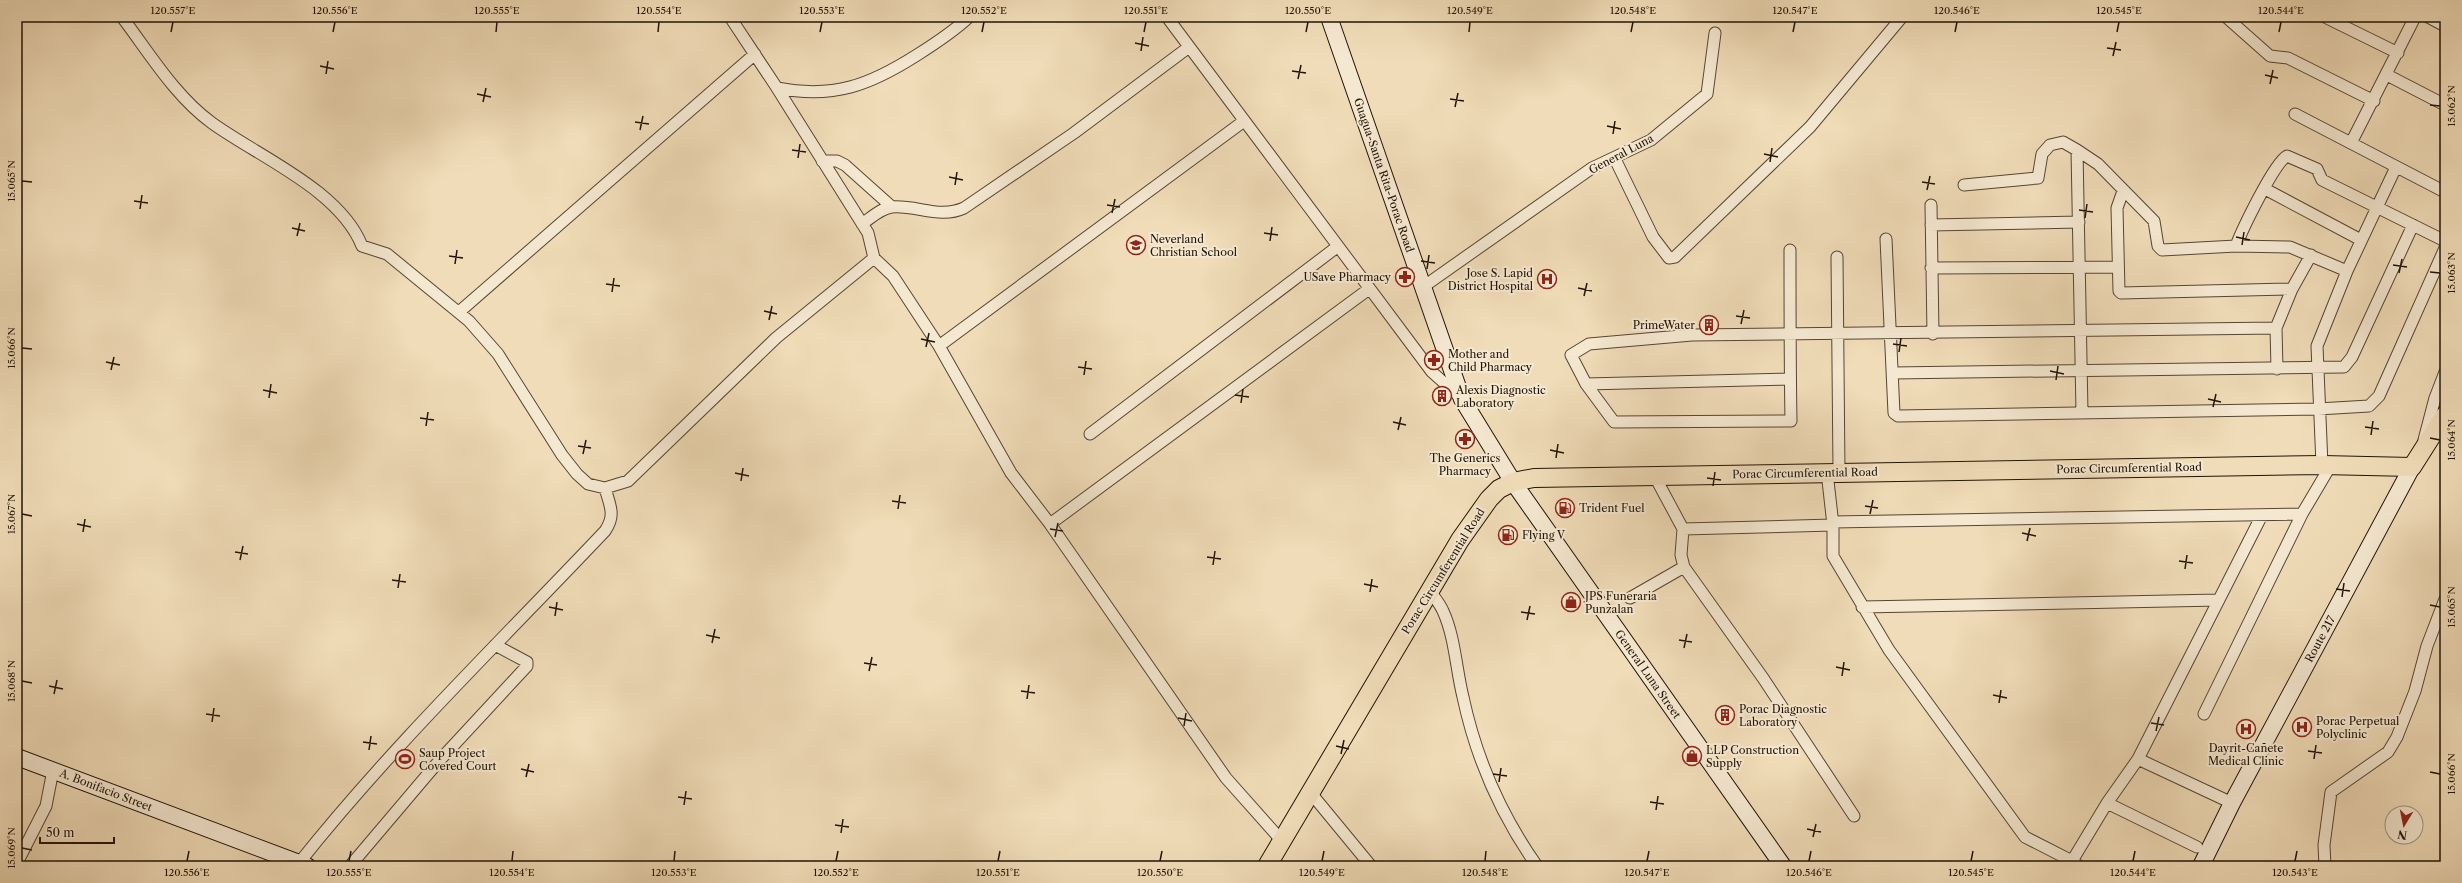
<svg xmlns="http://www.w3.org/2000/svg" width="2462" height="883" font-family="'Libre Caslon Text',serif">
	<rect width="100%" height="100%" fill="#f0dcb8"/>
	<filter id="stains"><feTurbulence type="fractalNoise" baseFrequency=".005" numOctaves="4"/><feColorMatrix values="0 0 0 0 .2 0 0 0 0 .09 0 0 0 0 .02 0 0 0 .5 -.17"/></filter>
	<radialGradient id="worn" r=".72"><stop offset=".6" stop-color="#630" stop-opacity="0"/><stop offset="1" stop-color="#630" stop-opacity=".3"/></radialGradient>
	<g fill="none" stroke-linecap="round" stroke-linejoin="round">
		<defs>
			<path id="street" d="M 122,17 C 150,54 175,96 212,123 C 259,157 340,190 362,246 L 387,254 L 469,321 L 498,354 L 562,455 L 577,474 L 588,484 L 605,488 L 628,481 L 776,338 L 874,258
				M 730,17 L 777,88 C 834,99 870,85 917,55 C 936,43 953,32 969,17
				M 1167,17 L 1432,372 L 1460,397
				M 2226,17 L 2270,56 L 2288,58 L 2374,101
				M 2325,17 L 2398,53
				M 2428,17 L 2445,26
				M 2387,75 L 2445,105
				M 777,88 L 868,233 L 874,258 L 893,276 L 939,346
				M 2295,114 L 2445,192
				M 1244,121 L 939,346 L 1011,473 L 1050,524 L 1226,778 L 1282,841
				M 2351,143 L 2415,17
				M 2077,150 L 2082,412
				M 1615,159 L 1653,237 L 1669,258 L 1675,257 L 1810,127 L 1902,17
				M 822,161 L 837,161 L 845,165 L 892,207
				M 1964,185 L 2038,178 L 2042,154 L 2050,145 L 2063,142 L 2077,150 L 2098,164 L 2154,221 L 2158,246 L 2162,250 L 2236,246 L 2290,247 L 2347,271
				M 2265,189 L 2361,240
				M 2123,191 L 2117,208 L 2119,291 L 2121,293 L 2292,289
				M 1931,205 L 1933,334
				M 862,224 C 871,218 881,208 892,207 C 917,205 940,219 964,208 L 1074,133 L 1189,47
				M 1931,225 L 2079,222
				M 1886,239 L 1894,413 L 1898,416 L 2318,409 L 2369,406 L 2379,396 L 2445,248
				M 2236,246 C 2242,230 2274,163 2287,156 L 2317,169 L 2322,180 L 2445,241
				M 1790,250 C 1790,307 1790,364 1791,421 L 1614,422 L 1586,384 L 1571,355 L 1589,344 L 1692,335 L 2276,328
				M 1837,257 L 1839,472
				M 1931,268 L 2118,267
				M 1423,287 L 1592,168 L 1651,140 L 1707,94 L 1715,33
				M 459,312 L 755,54
				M 2277,369 L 2276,328 L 2292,289 L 2311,255
				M 1893,373 L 2344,367 L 2352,357 L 2413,225
				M 1586,384 L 1790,379
				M 1090,434 L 1337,247
				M 2424,440 L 2435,398 L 2445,372
				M 2322,465 L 2317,346 L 2347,271 L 2396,167
				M 1827,472 L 1833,525
				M 1654,475 L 1683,529 L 1833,525 L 1833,556 L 1889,650 L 2025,837 L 2072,861
				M 1833,522 L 2302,514
				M 1050,524 L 1369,289
				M 1683,529 L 1681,555 L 1684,567 L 1763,678 L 1854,816
				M 1430,591 C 1434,597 1440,604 1443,611 C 1455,637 1456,669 1463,697 C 1476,758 1501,815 1537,866
				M 1630,598 L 1684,567
				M 1862,607 L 2219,600
				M 2204,714 L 2302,514 L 2331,465
				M 2138,759 L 2232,803
				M 1310,792 L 1371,866
				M 2107,803 L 2197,847
				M 17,863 L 46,806 L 53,770
				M 299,863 C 393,745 501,641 605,531 C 616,515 610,506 605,488
				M 350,866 L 439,761 L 527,666 L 527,662 L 495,645
				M 2079,866 L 2072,861 L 2107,803 L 2138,759 L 2262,515
				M 2325,866 L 2324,845 L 2331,792 L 2388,752 L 2397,737 L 2415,691 L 2427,646 L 2445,599"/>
			<path id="secondary" d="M 1329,17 L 1462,399 L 1513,482 L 1783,866
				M 17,757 L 307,866
				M 2201,866 L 2232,803 L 2412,467"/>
			<path id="primary" d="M 1267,866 L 1460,540 L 1489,499 L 1499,489 L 1513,482 L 1534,478 L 2322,465 L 2412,467 L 2445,415"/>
		</defs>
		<use href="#street" stroke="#554532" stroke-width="13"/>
		<use href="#secondary" stroke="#211305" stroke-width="18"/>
		<use href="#primary" stroke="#211305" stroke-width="20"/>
		<use href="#street" stroke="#f5e8d1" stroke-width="11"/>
		<use href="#secondary" stroke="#f5e8d1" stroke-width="16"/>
		<use href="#primary" stroke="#f0dcb8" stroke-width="18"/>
	</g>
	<path fill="none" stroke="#211305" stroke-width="1.5" d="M 171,32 L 173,22M 333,32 L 335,22M 496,32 L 497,22M 658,32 L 659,22M 820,32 L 822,22M 982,32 L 984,22M 1144,32 L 1146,22M 1306,32 L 1308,22M 1469,32 L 1470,22M 1631,32 L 1633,22M 1793,32 L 1795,22M 1955,32 L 1957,22M 2117,32 L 2119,22M 2279,32 L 2281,22M 1135,43 L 1149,46M 2107,48 L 2121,50M 1141,51 L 1143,37M 2113,56 L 2116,42M 320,66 L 334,69M 1292,71 L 1306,73M 326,74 L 328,61M 2265,75 L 2278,78M 1298,79 L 1301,65M 2270,84 L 2273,70M 477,94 L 491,97M 1450,99 L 1464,101M 483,102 L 486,88M 2430,105 L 2440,106M 1455,107 L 1458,93M 635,122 L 649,124M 1607,126 L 1621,129M 640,130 L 643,116M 1613,134 L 1615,121M 792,150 L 806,152M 1764,154 L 1778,157M 798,158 L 800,144M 1770,162 L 1772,148M 949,177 L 963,180M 22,181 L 32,182M 1922,182 L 1935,184M 955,185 L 957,172M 1927,190 L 1930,176M 134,201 L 148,203M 1107,205 L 1120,207M 140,209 L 142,195M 2079,210 L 2093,212M 1112,213 L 1115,199M 2085,218 L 2087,204M 292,228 L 305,231M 1264,233 L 1278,235M 297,236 L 300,223M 2236,237 L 2250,240M 1270,241 L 1272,227M 2242,245 L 2244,232M 449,256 L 463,258M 1421,261 L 1435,263M 455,264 L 457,250M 2393,265 L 2407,267M 1427,269 L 1429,255M 2430,272 L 2440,273M 2399,273 L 2402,259M 606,284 L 620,286M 1578,288 L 1592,291M 612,292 L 614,278M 1584,296 L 1587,283M 764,311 L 777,314M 1736,316 L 1750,318M 769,320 L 772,306M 1741,324 L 1744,310M 921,339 L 935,342M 1893,344 L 1907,346M 926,347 L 929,333M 22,348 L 32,349M 1899,352 L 1901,338M 106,362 L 120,365M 1078,367 L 1092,369M 111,370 L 114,357M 2050,371 L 2064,374M 1084,375 L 1086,361M 2056,380 L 2058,366M 263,390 L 277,393M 1235,395 L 1249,397M 269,398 L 271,384M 2208,399 L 2221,402M 1241,403 L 1243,389M 2213,407 L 2216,394M 420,418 L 434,420M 1393,422 L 1406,425M 426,426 L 428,412M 2365,427 L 2379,429M 1398,430 L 1401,417M 2371,435 L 2373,421M 2430,438 L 2440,440M 578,446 L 591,448M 1550,450 L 1564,453M 583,454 L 586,440M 1556,458 L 1558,444M 735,473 L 749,476M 1707,478 L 1721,480M 741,481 L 743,468M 1713,486 L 1715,472M 892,501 L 906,503M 1865,506 L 1878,508M 898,509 L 900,495M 22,514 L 32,516M 1870,514 L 1873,500M 77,524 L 91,527M 1050,529 L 1063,531M 83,532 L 85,519M 2022,533 L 2036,536M 1055,537 L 1058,523M 2027,541 L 2030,528M 235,552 L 248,554M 1207,557 L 1221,559M 240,560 L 243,546M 2179,561 L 2193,563M 1213,565 L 1215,551M 2185,569 L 2187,555M 392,580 L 406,582M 1364,584 L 1378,587M 398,588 L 400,574M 2336,589 L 2350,591M 1370,592 L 1372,579M 2342,597 L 2344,583M 2430,605 L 2440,607M 549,607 L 563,610M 1521,612 L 1535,614M 555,616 L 557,602M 1527,620 L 1530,606M 706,635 L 720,638M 1679,640 L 1692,642M 712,643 L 715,629M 1684,648 L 1687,634M 864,663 L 877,665M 1836,667 L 1850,670M 869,671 L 872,657M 1842,676 L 1844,662M 22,681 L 32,683M 49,686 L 63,689M 1021,691 L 1035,693M 54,694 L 57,680M 1993,695 L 2007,698M 1027,699 L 1029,685M 1999,703 L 2001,690M 206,714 L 220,716M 1178,718 L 1192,721M 212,722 L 214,708M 2151,723 L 2164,725M 1184,726 L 1186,713M 2156,731 L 2159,717M 363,742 L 377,744M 1336,746 L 1349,749M 369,750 L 371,736M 2308,751 L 2322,753M 1341,754 L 1344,740M 2314,759 L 2316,745M 521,769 L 534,772M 2430,772 L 2440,774M 1493,774 L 1507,776M 526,777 L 529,764M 1499,782 L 1501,768M 678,797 L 692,799M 1650,802 L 1664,804M 684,805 L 686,791M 1656,810 L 1658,796M 835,825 L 849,827M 1807,829 L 1821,832M 841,833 L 843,819M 1813,837 L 1816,824M 22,848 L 32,850M 187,861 L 189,851M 349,861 L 351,851M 512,861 L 513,851M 674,861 L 675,851M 836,861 L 838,851M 998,861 L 1000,851M 1160,861 L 1162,851M 1322,861 L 1324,851M 1485,861 L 1486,851M 1647,861 L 1649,851M 1809,861 L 1811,851M 1971,861 L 1973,851M 2133,861 L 2135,851M 2295,861 L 2297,851"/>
	<defs>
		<symbol id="school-ring" viewBox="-11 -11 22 22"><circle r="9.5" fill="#f5e8d1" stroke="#8f2418" stroke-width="1.5"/><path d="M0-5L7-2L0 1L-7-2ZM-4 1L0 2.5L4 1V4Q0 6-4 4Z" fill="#8f2418"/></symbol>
		<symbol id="pharmacy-ring" viewBox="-11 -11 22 22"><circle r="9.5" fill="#f5e8d1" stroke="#8f2418" stroke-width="1.5"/><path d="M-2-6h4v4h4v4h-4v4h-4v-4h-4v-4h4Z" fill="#8f2418"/></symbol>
		<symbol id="hospital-ring" viewBox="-11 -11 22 22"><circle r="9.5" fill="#f5e8d1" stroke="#8f2418" stroke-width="1.5"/><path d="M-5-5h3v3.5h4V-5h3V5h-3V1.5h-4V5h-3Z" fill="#8f2418"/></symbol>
		<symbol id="building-ring" viewBox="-11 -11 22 22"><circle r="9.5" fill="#f5e8d1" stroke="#8f2418" stroke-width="1.5"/><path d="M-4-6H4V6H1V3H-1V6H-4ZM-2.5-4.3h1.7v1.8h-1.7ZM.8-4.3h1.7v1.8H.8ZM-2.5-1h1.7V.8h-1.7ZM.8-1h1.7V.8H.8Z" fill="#8f2418"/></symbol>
		<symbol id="fuel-ring" viewBox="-11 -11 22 22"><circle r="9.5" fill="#f5e8d1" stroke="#8f2418" stroke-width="1.5"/><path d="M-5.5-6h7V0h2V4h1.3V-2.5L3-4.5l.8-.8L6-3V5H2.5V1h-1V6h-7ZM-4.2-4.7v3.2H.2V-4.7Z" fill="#8f2418"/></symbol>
		<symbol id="shop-ring" viewBox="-11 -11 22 22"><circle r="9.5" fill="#f5e8d1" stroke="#8f2418" stroke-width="1.5"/><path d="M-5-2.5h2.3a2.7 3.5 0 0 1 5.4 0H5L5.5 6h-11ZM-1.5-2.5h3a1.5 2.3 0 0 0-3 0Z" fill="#8f2418"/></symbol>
		<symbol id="stadium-ring" viewBox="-11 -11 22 22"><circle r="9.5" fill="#f5e8d1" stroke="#8f2418" stroke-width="1.5"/><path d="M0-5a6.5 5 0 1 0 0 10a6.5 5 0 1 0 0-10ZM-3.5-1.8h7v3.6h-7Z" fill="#8f2418"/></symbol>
	</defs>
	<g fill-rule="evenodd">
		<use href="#school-ring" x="1125" y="234" width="22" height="22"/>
		<use href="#pharmacy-ring" x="1394" y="266" width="22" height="22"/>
		<use href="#hospital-ring" x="1536" y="268" width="22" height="22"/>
		<use href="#building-ring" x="1698" y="314" width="22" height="22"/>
		<use href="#pharmacy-ring" x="1423" y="349" width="22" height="22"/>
		<use href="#building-ring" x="1431" y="385" width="22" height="22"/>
		<use href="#pharmacy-ring" x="1454" y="428" width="22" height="22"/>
		<use href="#fuel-ring" x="1554" y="497" width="22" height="22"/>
		<use href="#fuel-ring" x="1497" y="524" width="22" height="22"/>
		<use href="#shop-ring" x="1560" y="591" width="22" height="22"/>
		<use href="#building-ring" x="1714" y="704" width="22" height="22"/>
		<use href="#hospital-ring" x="2291" y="716" width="22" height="22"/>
		<use href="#hospital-ring" x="2235" y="718" width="22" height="22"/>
		<use href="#shop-ring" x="1681" y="745" width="22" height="22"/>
		<use href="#stadium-ring" x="394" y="748" width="22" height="22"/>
	</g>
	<g text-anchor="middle" stroke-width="4" stroke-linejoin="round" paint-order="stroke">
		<g font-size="11" fill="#211305" stroke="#f5e8d1">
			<text transform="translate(1621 154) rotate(-28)" y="4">General Luna</text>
			<text transform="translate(1384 175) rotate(71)" y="4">Guagua-Santa Rita-Porac Road</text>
			<text transform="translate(2129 468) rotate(-1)" y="4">Porac Circumferential Road</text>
			<text transform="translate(1805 473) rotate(-1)" y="4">Porac Circumferential Road</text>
			<text transform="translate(1443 571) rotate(-58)" y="4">Porac Circumferential Road</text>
			<text transform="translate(2320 639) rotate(-62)" y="4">Route 217</text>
			<text transform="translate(1648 674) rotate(55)" y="4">General Luna Street</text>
			<text transform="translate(106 790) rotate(21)" y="4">A. Bonifacio Street</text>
		</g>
		<g font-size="11" fill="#211305" stroke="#f5e8d1" text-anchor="start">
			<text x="1150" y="243">Neverland<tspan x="1150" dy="13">Christian School</tspan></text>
			<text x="1533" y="277" text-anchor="end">Jose S. Lapid<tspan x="1533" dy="13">District Hospital</tspan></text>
			<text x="1391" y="281" text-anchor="end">USave Pharmacy</text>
			<text x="1695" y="329" text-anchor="end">PrimeWater</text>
			<text x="1448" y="358">Mother and<tspan x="1448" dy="13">Child Pharmacy</tspan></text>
			<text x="1456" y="394">Alexis Diagnostic<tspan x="1456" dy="13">Laboratory</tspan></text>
			<text x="1465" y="462" text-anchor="middle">The Generics<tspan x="1465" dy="13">Pharmacy</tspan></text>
			<text x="1579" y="512">Trident Fuel</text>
			<text x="1522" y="539">Flying V</text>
			<text x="1585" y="600">JPS Funeraria<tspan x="1585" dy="13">Punzalan</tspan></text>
			<text x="1739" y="713">Porac Diagnostic<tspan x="1739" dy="13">Laboratory</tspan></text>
			<text x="2316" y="725">Porac Perpetual<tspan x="2316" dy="13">Polyclinic</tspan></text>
			<text x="2246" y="752" text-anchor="middle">Dayrit-Cañete<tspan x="2246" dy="13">Medical Clinic</tspan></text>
			<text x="1706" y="754">LLP Construction<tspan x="1706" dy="13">Supply</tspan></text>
			<text x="419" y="757">Saup Project<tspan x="419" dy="13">Covered Court</tspan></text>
		</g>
	</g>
	<rect width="2462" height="883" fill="none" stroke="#f0dcb8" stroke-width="44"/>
	<g transform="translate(2404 825) rotate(190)"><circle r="19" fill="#f5e8d1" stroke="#a0937f"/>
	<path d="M0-3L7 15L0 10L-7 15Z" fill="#8f2418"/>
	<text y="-6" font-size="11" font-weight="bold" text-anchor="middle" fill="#211305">N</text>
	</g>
	<path d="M40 837v6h74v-6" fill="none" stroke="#211305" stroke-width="2"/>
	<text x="46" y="837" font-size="12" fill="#211305" stroke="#f5e8d1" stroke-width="3" paint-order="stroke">50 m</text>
	<rect x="22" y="22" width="2418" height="839" fill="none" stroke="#211305" stroke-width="1.5"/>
	<g font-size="10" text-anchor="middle" fill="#211305">
		<text x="173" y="14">120.557°E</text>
		<text x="335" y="14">120.556°E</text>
		<text x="497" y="14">120.555°E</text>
		<text x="659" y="14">120.554°E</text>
		<text x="822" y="14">120.553°E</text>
		<text x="984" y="14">120.552°E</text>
		<text x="1146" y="14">120.551°E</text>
		<text x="1308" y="14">120.550°E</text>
		<text x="1470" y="14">120.549°E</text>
		<text x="1633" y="14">120.548°E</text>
		<text x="1795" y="14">120.547°E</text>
		<text x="1957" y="14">120.546°E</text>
		<text x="2119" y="14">120.545°E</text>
		<text x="2281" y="14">120.544°E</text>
		<text transform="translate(2451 106) rotate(-90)" y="4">15.062°N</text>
		<text transform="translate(11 181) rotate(-90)" y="4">15.065°N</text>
		<text transform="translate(2451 273) rotate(-90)" y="4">15.063°N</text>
		<text transform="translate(11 348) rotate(-90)" y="4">15.066°N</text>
		<text transform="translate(2451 440) rotate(-90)" y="4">15.064°N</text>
		<text transform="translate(11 514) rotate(-90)" y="4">15.067°N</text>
		<text transform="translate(2451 607) rotate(-90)" y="4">15.065°N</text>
		<text transform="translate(11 681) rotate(-90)" y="4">15.068°N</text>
		<text transform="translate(2451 774) rotate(-90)" y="4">15.066°N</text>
		<text transform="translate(11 848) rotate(-90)" y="4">15.069°N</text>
		<text x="187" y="876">120.556°E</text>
		<text x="349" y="876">120.555°E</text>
		<text x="512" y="876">120.554°E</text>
		<text x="674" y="876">120.553°E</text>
		<text x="836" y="876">120.552°E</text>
		<text x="998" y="876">120.551°E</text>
		<text x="1160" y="876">120.550°E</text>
		<text x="1322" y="876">120.549°E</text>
		<text x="1485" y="876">120.548°E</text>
		<text x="1647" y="876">120.547°E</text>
		<text x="1809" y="876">120.546°E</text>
		<text x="1971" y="876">120.545°E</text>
		<text x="2133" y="876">120.544°E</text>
		<text x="2295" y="876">120.543°E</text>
	</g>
	<rect width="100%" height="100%" filter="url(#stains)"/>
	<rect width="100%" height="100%" fill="url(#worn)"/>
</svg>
